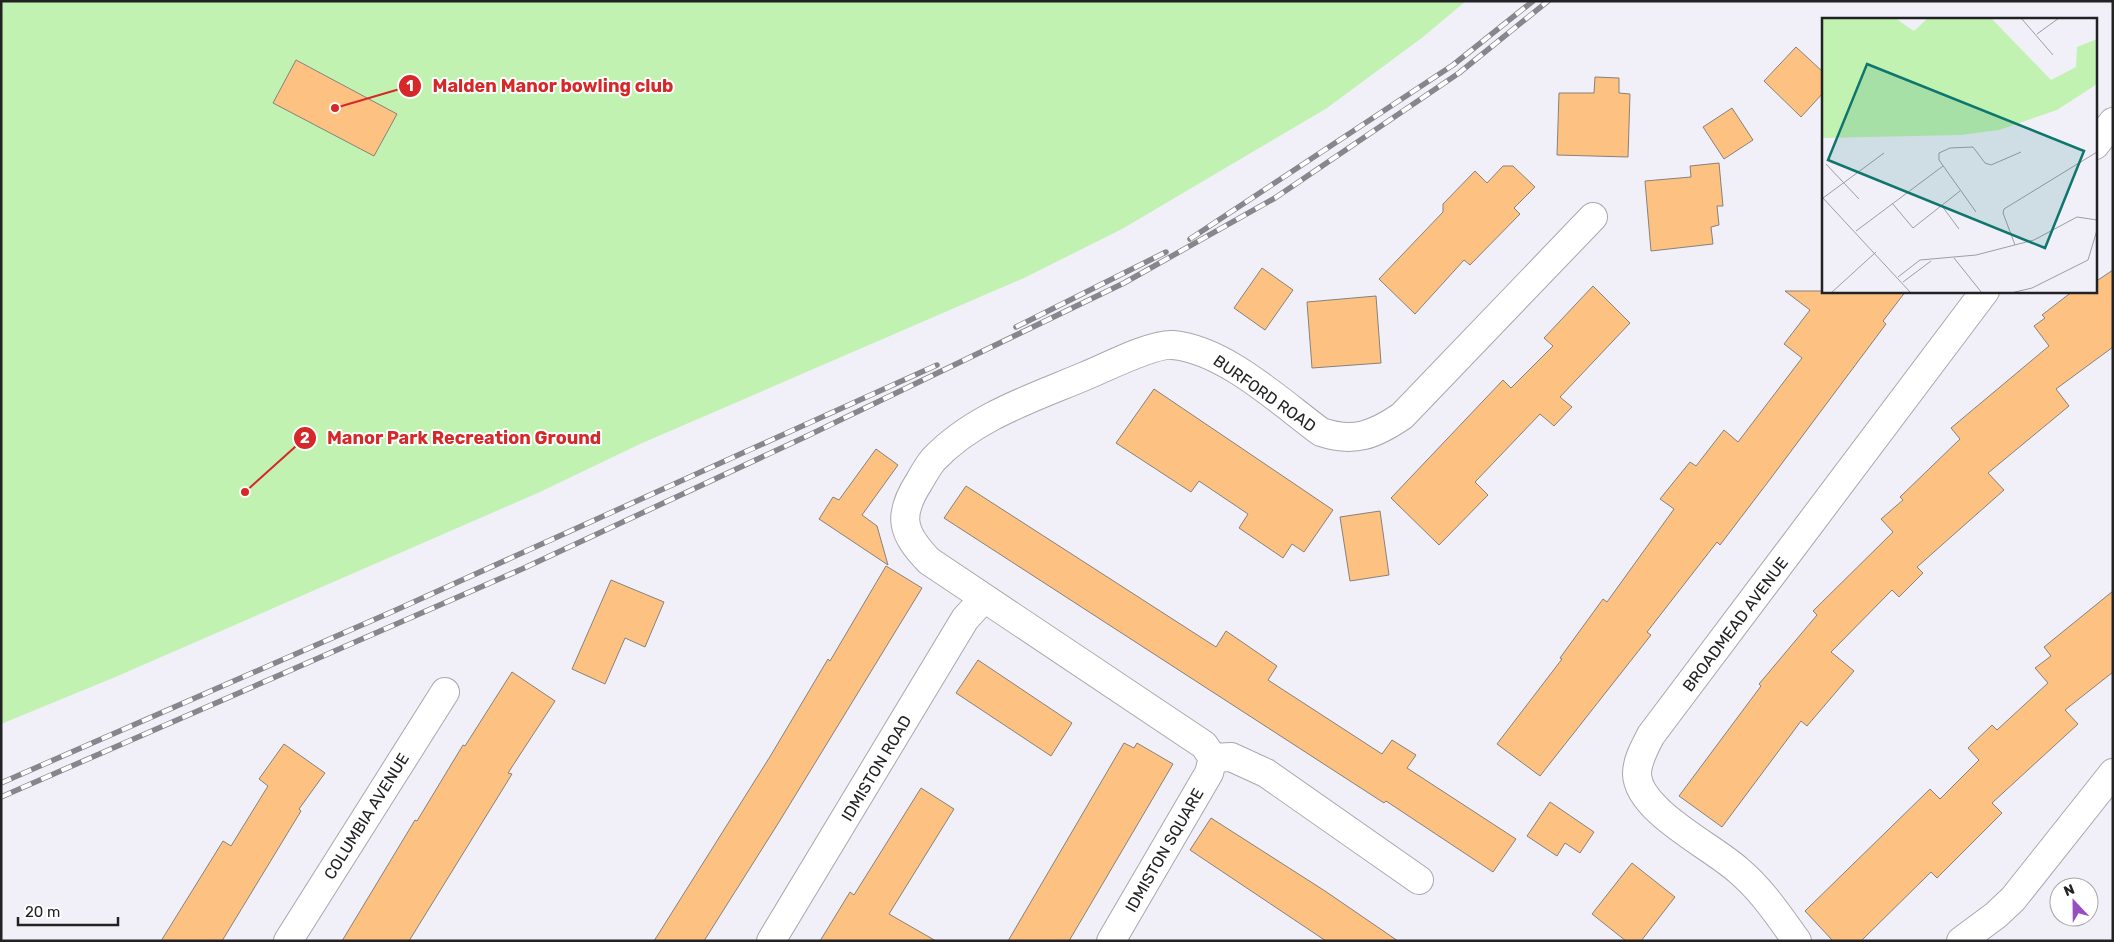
<svg xmlns="http://www.w3.org/2000/svg" width="2114" height="942" font-family="Rubik,sans-serif">
	<rect width="100%" height="100%" fill="#f1f0f9"/>
	<path fill="#c1f2b1" d="M 1,1 L 1466,1 L 1423,37 L 1327,108 L 1122,229 L 1024,278 L 640,444 L 540,492 L 113,678 L 1,724 Z"/>
	<path fill="#fdc282" stroke="#87817b" d="M 1796,47 L 1823,72 L 1823,93 L 1801,117 L 1764,81 Z
		M 296,60 L 397,114 L 374,156 L 273,103 Z
		M 1595,77 L 1619,78 L 1619,93 L 1630,94 L 1628,157 L 1557,155 L 1559,93 L 1594,93 Z
		M 1732,108 L 1753,140 L 1724,159 L 1703,127 Z
		M 1719,163 L 1723,206 L 1717,206 L 1719,225 L 1711,227 L 1713,244 L 1651,251 L 1645,181 L 1691,177 L 1690,166 Z
		M 1503,166 L 1513,166 L 1535,187 L 1514,208 L 1520,214 L 1470,265 L 1464,260 L 1415,314 L 1379,279 L 1443,212 L 1443,204 L 1475,171 L 1487,183 Z
		M 1262,268 L 1293,290 L 1265,330 L 1234,308 Z
		M 2113,270 L 2113,347 L 2056,389 L 2069,406 L 1988,473 L 2004,490 L 1917,567 L 1923,573 L 1899,597 L 1892,590 L 1831,652 L 1854,671 L 1807,726 L 1801,721 L 1722,827 L 1679,796 L 1761,686 L 1759,684 L 1817,615 L 1813,611 L 1893,532 L 1881,519 L 1903,500 L 1900,497 L 1960,439 L 1951,428 L 2049,346 L 2034,326 L 2045,318 L 2042,315 L 2073,291 L 2095,291 L 2095,282 Z
		M 1593,286 L 1630,323 L 1560,397 L 1572,407 L 1554,426 L 1540,414 L 1475,482 L 1488,495 L 1439,545 L 1391,498 L 1503,380 L 1511,388 L 1553,346 L 1544,338 Z
		M 1785,291 L 1906,291 L 1883,321 L 1886,324 L 1771,478 L 1720,545 L 1717,542 L 1647,632 L 1651,635 L 1540,776 L 1497,744 L 1562,659 L 1560,658 L 1584,625 L 1603,599 L 1607,602 L 1674,509 L 1660,499 L 1690,462 L 1696,466 L 1724,430 L 1738,442 L 1802,358 L 1784,344 L 1810,310 Z
		M 1376,296 L 1381,363 L 1312,368 L 1307,302 Z
		M 1154,389 L 1333,510 L 1304,552 L 1292,544 L 1283,558 L 1239,528 L 1248,514 L 1199,481 L 1191,492 L 1116,443 Z
		M 876,449 L 898,465 L 862,515 L 877,526 L 888,565 L 819,519 L 833,497 L 839,500 Z
		M 966,486 L 1216,647 L 1226,631 L 1277,666 L 1268,680 L 1382,754 L 1392,740 L 1416,755 L 1407,768 L 1516,839 L 1493,872 L 1386,801 L 1384,803 L 944,518 Z
		M 1380,511 L 1389,575 L 1350,581 L 1340,517 Z
		M 886,566 L 922,588 L 779,822 L 704,941 L 654,941 L 771,755 L 828,659 L 830,661 Z
		M 611,580 L 664,602 L 645,647 L 625,638 L 605,684 L 572,669 Z
		M 2113,591 L 2113,672 L 2065,710 L 2078,724 L 1992,803 L 2002,813 L 1937,878 L 1931,872 L 1861,941 L 1833,941 L 1805,911 L 1930,789 L 1940,799 L 1979,760 L 1968,748 L 1992,725 L 1997,730 L 2048,683 L 2035,668 L 2051,656 L 2044,647 Z
		M 978,660 L 1072,723 L 1051,756 L 956,693 Z
		M 512,672 L 555,701 L 508,773 L 512,774 L 496,800 L 409,941 L 342,941 L 415,820 L 417,821 L 463,745 L 465,746 Z
		M 1124,743 L 1134,748 L 1137,743 L 1173,764 L 1069,941 L 1008,941 Z
		M 284,744 L 325,773 L 299,809 L 301,811 L 222,941 L 161,941 L 223,841 L 231,846 L 268,786 L 259,779 Z
		M 921,788 L 954,809 L 889,914 L 936,941 L 820,941 L 850,892 L 854,895 Z
		M 1550,802 L 1594,832 L 1580,853 L 1565,843 L 1557,856 L 1527,836 Z
		M 1211,818 L 1325,891 L 1398,941 L 1326,941 L 1190,850 Z
		M 1632,863 L 1675,897 L 1641,941 L 1626,941 L 1592,914 Z"/>
	<g fill="none" stroke-linecap="round" stroke-linejoin="round">
		<defs>
			<path id="street" d="M 2095,145 L 2113,122
				M 1213,758 L 1204,745 L 929,561 C 902,533 897,516 919,482 C 923,475 928,466 933,460 C 973,417 1033,398 1085,376 C 1105,368 1153,343 1173,345 C 1225,350 1279,401 1321,432 C 1354,443 1374,435 1402,416 L 1593,217
				M 1213,758 L 1231,757 L 1266,773 L 1419,880
				M 288,941 L 445,692
				M 771,941 L 965,619 L 984,598
				M 1111,941 L 1209,773 L 1213,758
				M 1797,941 C 1779,916 1762,890 1738,870 C 1713,847 1638,811 1637,774 C 1637,760 1645,747 1651,735 L 1985,291
				M 1961,941 L 1996,915 L 2013,899 L 2113,773"/>
		</defs>
		<use href="#street" stroke="#a8a7af" stroke-width="30"/>
		<use href="#street" stroke="#fff" stroke-width="28"/>
		<defs>
			<path id="rail" d="M 1190,239 L 1453,65 L 1533,1
				M 1016,327 L 1166,252
				M 1,783 L 396,610 L 937,365
				M 1,797 L 522,569 L 805,437 L 1124,283 L 1275,198 L 1459,73 L 1548,1"/>
		</defs>
		<use href="#rail" stroke="#87868c" stroke-width="5.5"/>
		<use href="#rail" stroke="#fff" stroke-width="4" stroke-dasharray="11" stroke-linecap="butt"/>
	</g>
	<g text-anchor="middle" stroke-width="4" stroke-linejoin="round" paint-order="stroke">
		<g font-size="16" fill="#222124" stroke="#fff">
			<text transform="translate(1265 393) rotate(35)" y="6">BURFORD ROAD</text>
			<text transform="translate(1735 624) rotate(-53)" y="6">BROADMEAD AVENUE</text>
			<text transform="translate(876 768) rotate(-59)" y="6">IDMISTON ROAD</text>
			<text transform="translate(366 816) rotate(-58)" y="6">COLUMBIA AVENUE</text>
			<text transform="translate(1164 850) rotate(-60)" y="6">IDMISTON SQUARE</text>
		</g>
	</g>
	<g transform="translate(1822 18)">
		<rect width="275" height="275" fill="#f1f0f9"/>
		<path d="M 1,0 L 73,0 L 92,13 L 106,0 L 169,0 L 229,62 L 254,49 L 255,29 L 275,21 L 275,66 L 235,92 L 177,112 L 139,117 L 0,120 Z" fill="#c1f2b1"/>
		<path fill="none" stroke="#9e9da4" stroke-width="1" d="M 199,0 L 231,37M 215,16 L 237,0M 4,146 L 37,181M 0,179 L 89,275M 1,180 L 62,135M 70,185 L 91,210 L 138,173M 120,188 L 137,211M 154,194 L 117,142 L 117,135 L 128,130 L 151,129 L 163,145 L 169,147 L 199,134M 34,213 L 121,148M 193,227 L 181,195 L 182,191 L 275,134M 132,240 L 160,275M 76,259 L 98,242 L 154,237 L 212,222 L 255,199 L 275,202M 81,264 L 109,243M 9,275 L 54,234M 189,275 L 210,270 L 266,242 L 275,212"/>
		<path fill="#0f766e" fill-opacity="0.15" stroke="#0f766e" stroke-width="2.5" d="M 45,46 L 262,133 L 223,230 L 6,142 Z"/>
		<rect width="275" height="275" fill="none" stroke="#222124" stroke-width="2.5"/>
	</g>
	<path fill="none" stroke="#d62828" stroke-width="2" d="M335 108L410 86M245 492L305 438"/>
	<g fill="#d62828" stroke="#fff" stroke-width="2">
		<circle cx="335" cy="108" r="5"/>
		<circle cx="245" cy="492" r="5"/>
		<circle cx="410" cy="86" r="12"/>
		<circle cx="305" cy="438" r="12"/>
	</g>
	<g font-size="15" text-anchor="middle" font-weight="bold" fill="#fff">
		<text x="410" y="91">1</text>
		<text x="305" y="443">2</text>
	</g>
	<g font-size="18" text-anchor="middle" font-weight="bold" fill="#d62828" stroke="#fff" stroke-width="4" stroke-linejoin="round" paint-order="stroke">
		<text x="553" y="92">Malden Manor bowling club</text>
		<text x="464" y="444">Manor Park Recreation Ground</text>
	</g>
	<rect width="2114" height="942" fill="none" stroke="#222124" stroke-width="5"/>
	<g transform="translate(2074 902) rotate(338)"><circle r="24" fill="#ffffff" stroke="#a7a6a7"/>
	<path d="M0-4L9 19L0 12L-9 19Z" fill="#964ec1"/>
	<text y="-8" font-size="14" font-weight="bold" text-anchor="middle" fill="#222124">N</text>
	</g>
	<path d="M18 917v8h100v-8" fill="none" stroke="#222124" stroke-width="2.5"/>
	<text x="25" y="917" font-size="15" fill="#222124" stroke="#ffffff" stroke-width="4" paint-order="stroke">20 m</text>
</svg>
